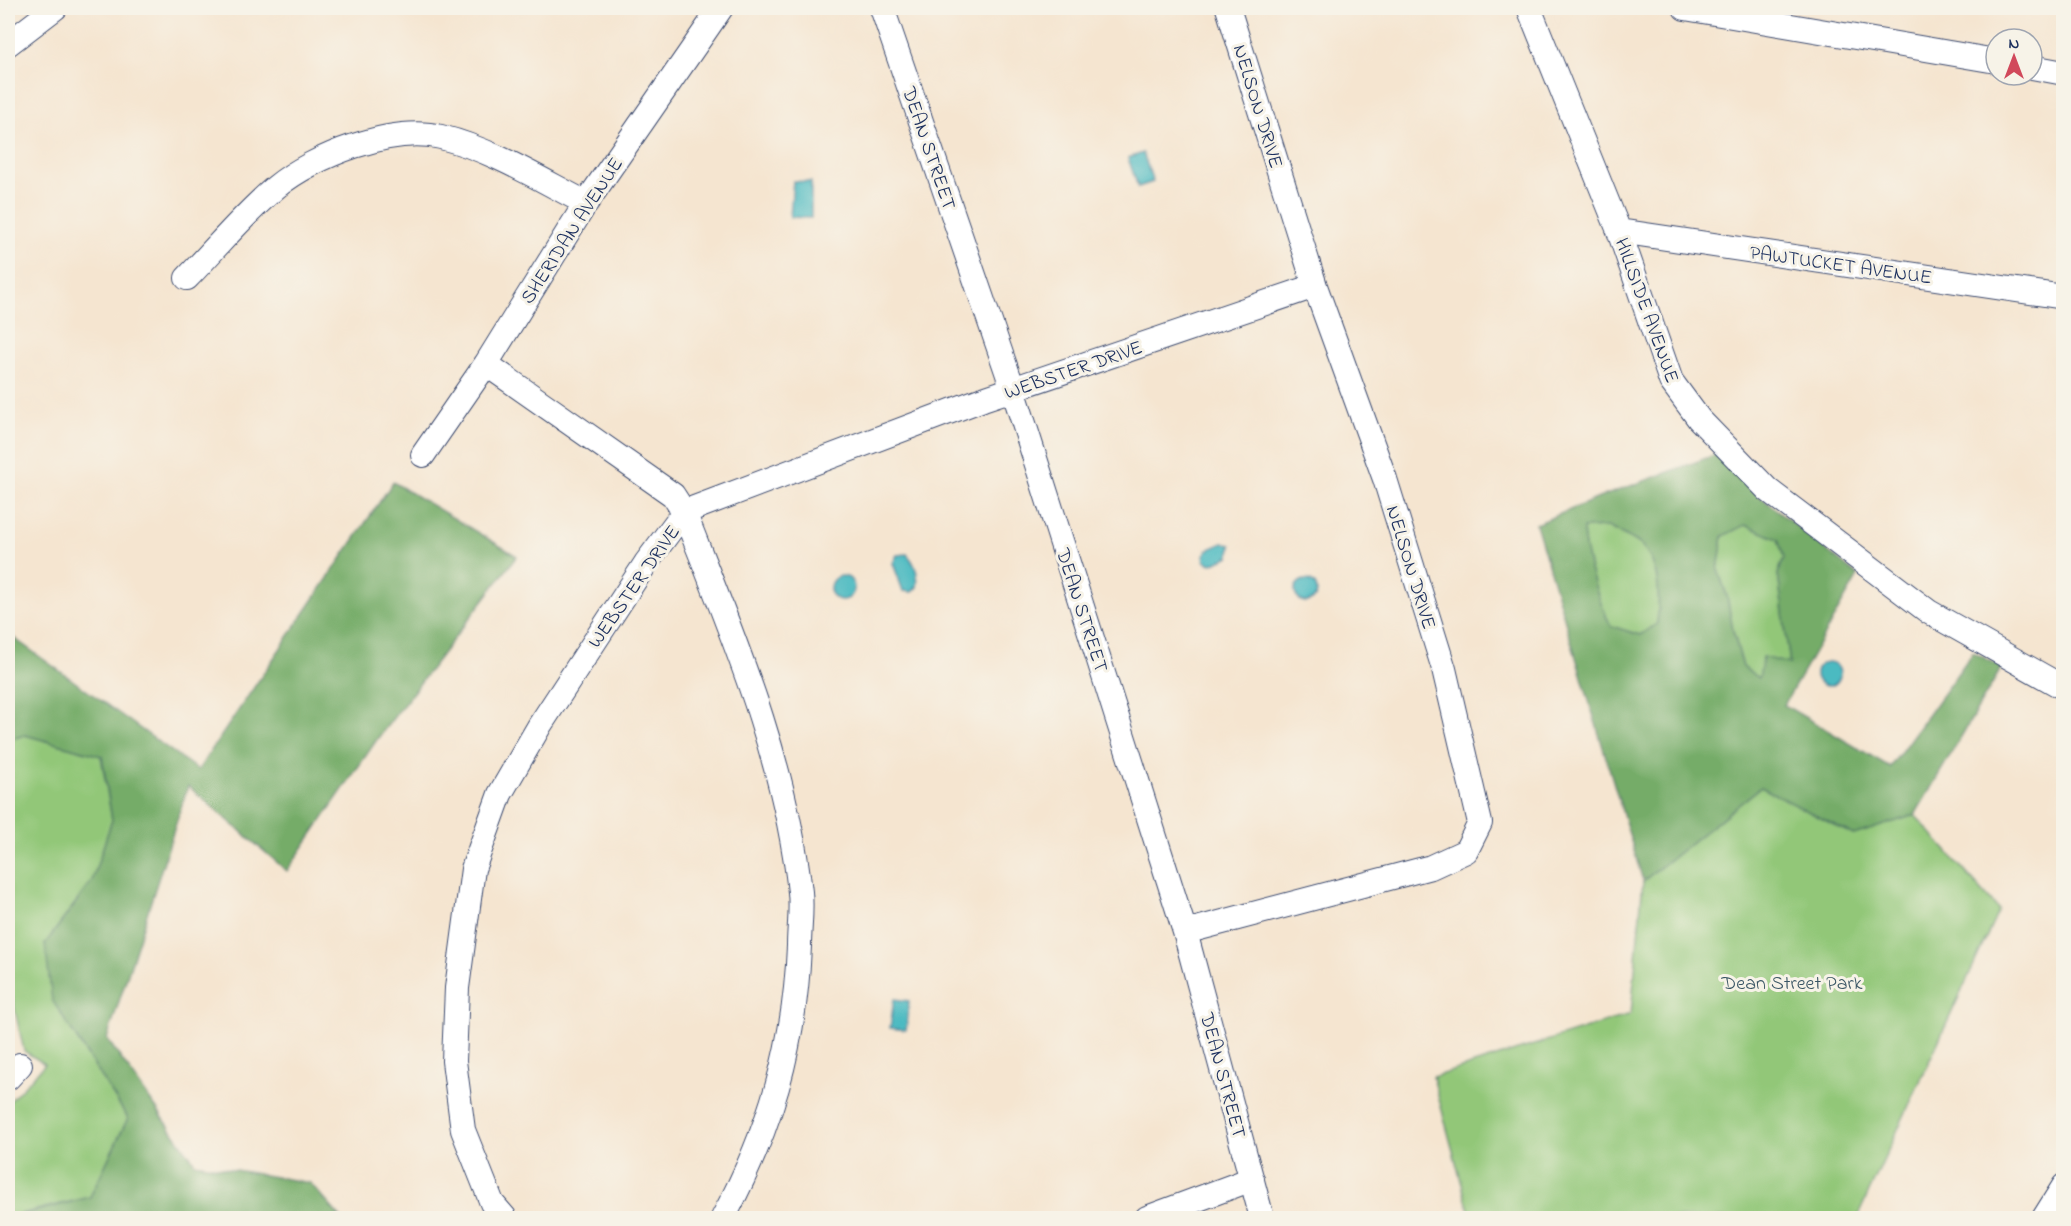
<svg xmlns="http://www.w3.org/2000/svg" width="2071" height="1226" font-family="'Indie Flower',sans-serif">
	<rect width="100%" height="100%" fill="#f7f3e8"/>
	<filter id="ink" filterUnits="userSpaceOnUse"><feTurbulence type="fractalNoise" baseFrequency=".0167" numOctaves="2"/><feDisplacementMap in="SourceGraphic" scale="12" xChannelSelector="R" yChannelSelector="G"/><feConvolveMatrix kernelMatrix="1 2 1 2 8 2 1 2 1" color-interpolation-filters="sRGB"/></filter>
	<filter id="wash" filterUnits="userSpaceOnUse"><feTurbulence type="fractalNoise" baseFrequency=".008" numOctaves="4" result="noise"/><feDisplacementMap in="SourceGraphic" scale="24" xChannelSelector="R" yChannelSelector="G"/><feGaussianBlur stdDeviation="1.35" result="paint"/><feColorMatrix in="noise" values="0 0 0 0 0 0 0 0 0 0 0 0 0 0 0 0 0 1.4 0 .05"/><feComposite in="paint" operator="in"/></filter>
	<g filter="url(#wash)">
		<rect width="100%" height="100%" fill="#f5e5d0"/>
		<path fill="#92c778" stroke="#567b6b" stroke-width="1.5" d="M 1745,524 L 1778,539 L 1784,558 L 1778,574 L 1790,665 L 1759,678 L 1743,667 L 1733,631 L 1727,596 L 1718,570 L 1723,536 Z
			M 1608,527 C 1618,533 1634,538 1642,546 C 1661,566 1660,599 1657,624 L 1640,635 L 1611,626 C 1598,601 1584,556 1583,528 Z
			M 25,735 L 101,756 L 112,820 L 92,881 L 45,944 L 76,1038 L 128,1118 L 90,1197 L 8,1217 L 8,1103 L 45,1064 L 24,1051 L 8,979 L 8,740 Z
			M 1761,787 L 1853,835 L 1915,815 L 1999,910 L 1857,1218 L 1471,1218 L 1433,1077 L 1631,1014 L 1643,881 Z"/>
		<path fill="#75ac68" stroke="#486e63" stroke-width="1.5" fill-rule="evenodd" d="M 1717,454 L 1756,493 L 1858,576 L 1784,705 L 1890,767 L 1973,652 L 2002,667 L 1915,815 L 1854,835 L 1761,787 L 1643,881 L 1536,524 L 1606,495 ZM 1745,525 L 1778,539 L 1784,558 L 1778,574 L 1790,664 L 1763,657 L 1759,678 L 1743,667 L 1733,631 L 1727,596 L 1718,570 L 1723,536 ZM 1608,527 C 1618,533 1634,538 1642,546 C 1661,566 1660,599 1657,624 L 1640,635 L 1611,626 C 1598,601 1584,556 1583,528 Z
			M 393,482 L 517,556 L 378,738 L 287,871 L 188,786 L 107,1039 L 195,1163 L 310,1183 L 341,1218 L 8,1218 L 90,1197 L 128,1118 L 52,1000 L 45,944 L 92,881 L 112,820 L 102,756 L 25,735 L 8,740 L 8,634 L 198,770 Z"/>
		<path fill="#4bbac1" stroke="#337490" stroke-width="1.5" d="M 1143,153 L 1153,182 L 1138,187 L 1128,158 Z
			M 793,181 L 811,182 L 811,218 L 790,217 Z
			M 1223,543 L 1231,545 L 1230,556 L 1211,564 L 1205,561 L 1204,555 L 1207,550 Z
			M 907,554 C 915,563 919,575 917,587 L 912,592 L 903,591 L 893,563 L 897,555 Z
			M830 588a12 12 0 1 1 24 0a12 12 0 1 1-24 0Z
			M1295 591a11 11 0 1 1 22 0a11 11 0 1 1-22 0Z
			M1816 674a12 12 0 1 1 24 0a12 12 0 1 1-24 0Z
			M 894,999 L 909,1001 L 906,1030 L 890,1028 Z"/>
	</g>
	<g filter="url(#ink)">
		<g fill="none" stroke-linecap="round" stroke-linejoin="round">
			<defs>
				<path id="minor" d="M 882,8 L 1013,389 L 1185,932 L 1262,1218
					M 1529,8 L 1619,231 L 1671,381 L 1699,419 L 1768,490 L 1929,612 L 2064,688
					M 1685,8 L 1996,61
					M 8,44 L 55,8
					M 2032,67 L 2064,73
					M 1619,231 L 2064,297
					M 187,278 C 216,248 244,214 276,187 C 313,156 393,125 441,137 C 493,150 539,179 586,203
					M 486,364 L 673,495 L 684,512 C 733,637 785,757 800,892 C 802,910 799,929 799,946 C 795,1047 770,1130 723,1218
					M 423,455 L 486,364 L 586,203 L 721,8
					M 1185,932 L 1431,867 L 1466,851 L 1480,823 L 1444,669 L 1385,479 L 1315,286 L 1228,8
					M 8,1078 L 20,1065
					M 505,1218 L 492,1203 L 463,1130 L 454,1061 L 457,988 L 473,869 L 500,794 L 540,725 L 646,563 L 684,512 L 983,399 L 1315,286
					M 1147,1218 L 1252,1179
					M 2044,1218 L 2064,1186"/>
			</defs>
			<use href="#minor" stroke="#3c4a6f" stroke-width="26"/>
			<use href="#minor" stroke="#fff" stroke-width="24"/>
		</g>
	</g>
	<g text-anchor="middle" stroke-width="6" stroke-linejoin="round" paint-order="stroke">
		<g font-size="20" fill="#1b2f5e" stroke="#f7f3e8">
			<text transform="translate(1259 106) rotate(73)" y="7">NELSON DRIVE</text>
			<text transform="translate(930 148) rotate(71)" y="7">DEAN STREET</text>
			<text transform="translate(571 230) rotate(-57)" y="7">SHERIDAN AVENUE</text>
			<text transform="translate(1841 264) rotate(8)" y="7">PAWTUCKET AVENUE</text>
			<text transform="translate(1648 310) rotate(70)" y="7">HILLSIDE AVENUE</text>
			<text transform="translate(1073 369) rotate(-19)" y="7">WEBSTER DRIVE</text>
			<text transform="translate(1412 567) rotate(73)" y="7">NELSON DRIVE</text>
			<text transform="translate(633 586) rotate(-55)" y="7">WEBSTER DRIVE</text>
			<text transform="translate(1083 610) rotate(72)" y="7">DEAN STREET</text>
			<text transform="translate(1224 1075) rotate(75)" y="7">DEAN STREET</text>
		</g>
		<g font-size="20" fill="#395564" stroke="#f7f3e8">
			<text x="1792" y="989">Dean Street Park</text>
		</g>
	</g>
	<rect width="2071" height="1226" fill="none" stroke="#f7f3e8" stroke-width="30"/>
	<g transform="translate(2014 57)"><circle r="28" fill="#f7f3e8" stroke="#9fa5b1" stroke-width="1.5"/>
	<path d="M0-4.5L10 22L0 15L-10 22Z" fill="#d1495b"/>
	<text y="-9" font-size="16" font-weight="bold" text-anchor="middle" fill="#1b2f5e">N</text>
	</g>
</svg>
